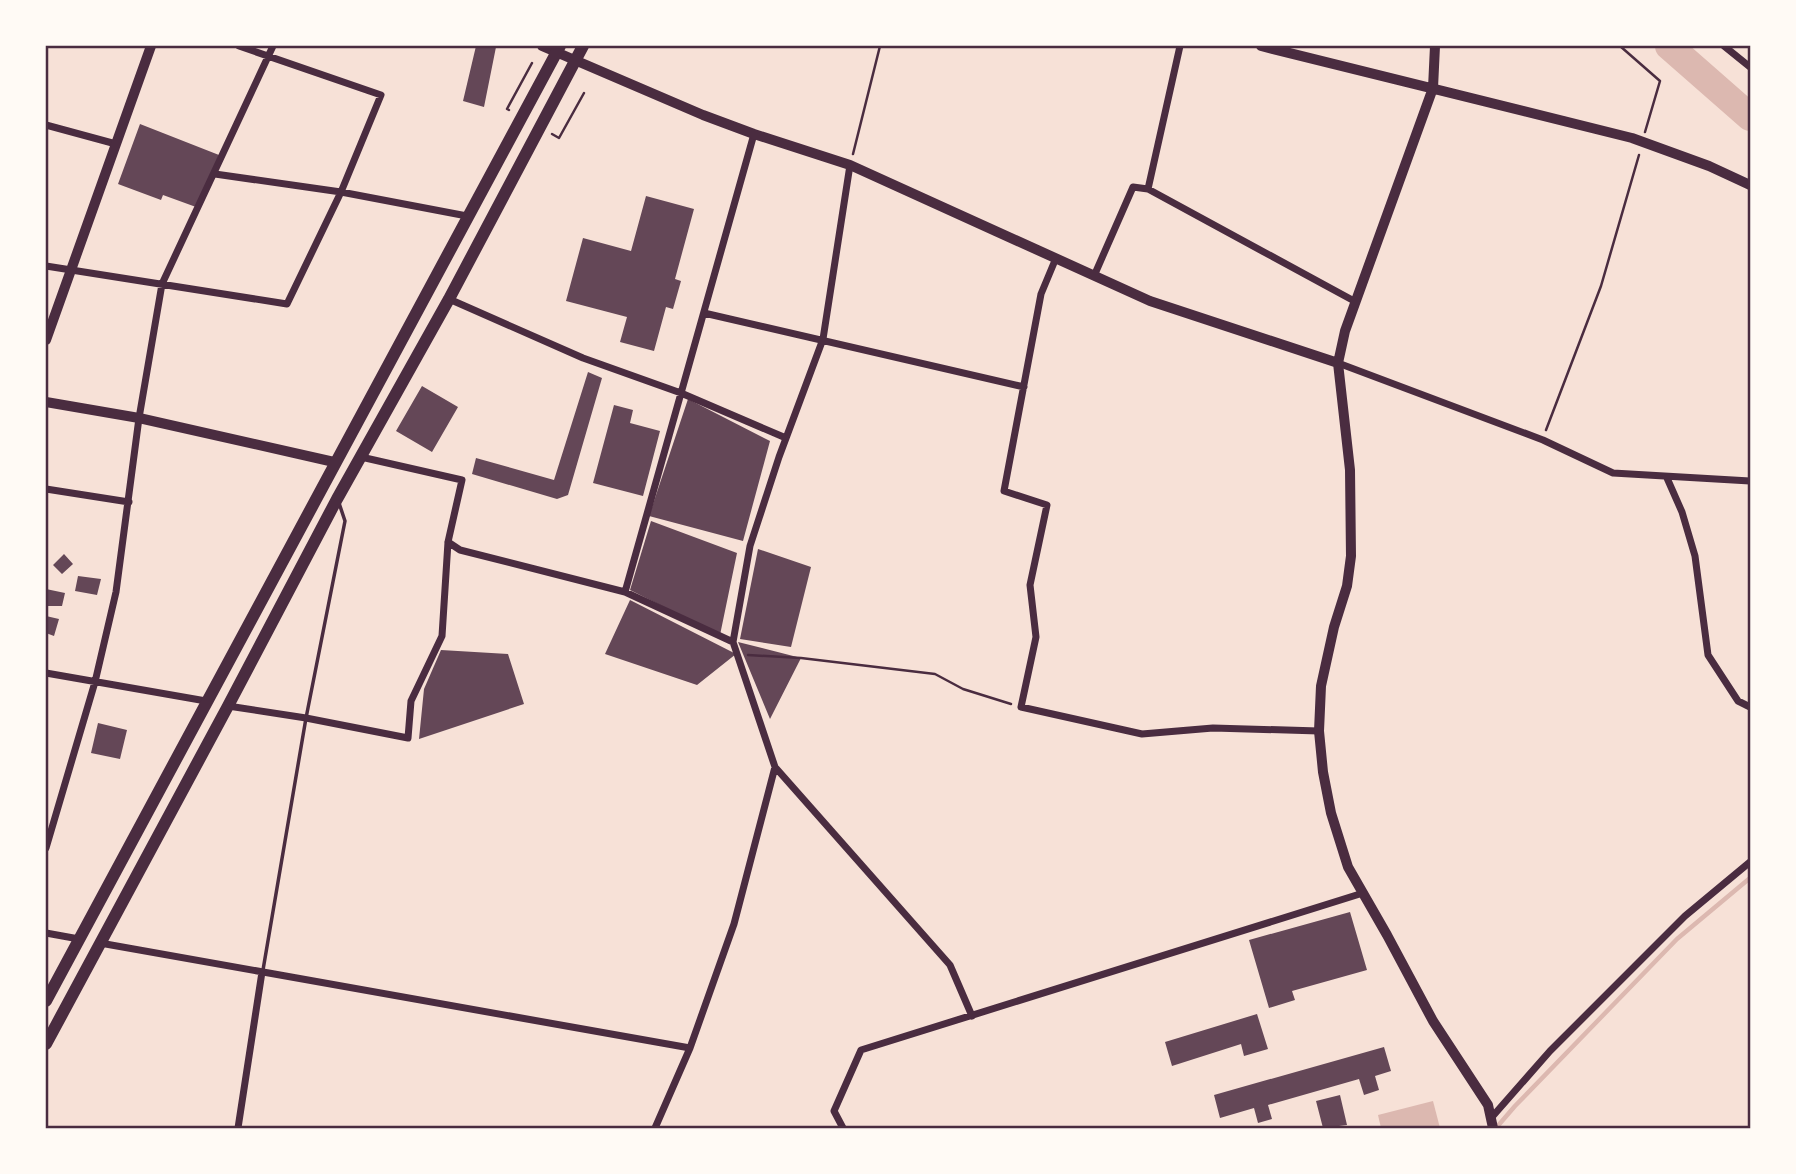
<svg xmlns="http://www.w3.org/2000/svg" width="1796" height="1174" font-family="'PT Sans Narrow',sans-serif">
	<rect width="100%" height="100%" fill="#f7e1d7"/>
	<path fill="#dcb8b0" d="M 1433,1101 L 1440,1128 L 1381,1128 L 1378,1115 Z"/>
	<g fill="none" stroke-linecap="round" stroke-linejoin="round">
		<path stroke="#dcb8b0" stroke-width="4.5" d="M 1496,1128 L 1515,1106 L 1677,939 L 1750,878"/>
		<path stroke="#dcb8b0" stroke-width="28" d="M 1669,46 L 1750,117"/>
	</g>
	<path fill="#644757" d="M 476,46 L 496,47 L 484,107 L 463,101 Z
		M 140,124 L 219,155 L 196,207 L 163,195 L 161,200 L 118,184 Z
		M 646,196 L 694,209 L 675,279 L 681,281 L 673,309 L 666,307 L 654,351 L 620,342 L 627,317 L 566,301 L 583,238 L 631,251 Z
		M 588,372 L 602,378 L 568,495 L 557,499 L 472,474 L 476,458 L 554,480 Z
		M 422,386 L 458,407 L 432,452 L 396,431 Z
		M 688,399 L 770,441 L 743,541 L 649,516 Z
		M 614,405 L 633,410 L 630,423 L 660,431 L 643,496 L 593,483 Z
		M 651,521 L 737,553 L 720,635 L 630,590 Z
		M 758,549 L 811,567 L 791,647 L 740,639 Z
		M 64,554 L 73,564 L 62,574 L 53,565 Z
		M 78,576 L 101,579 L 97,595 L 75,591 Z
		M 46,589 L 65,593 L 62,606 L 46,606 Z
		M 630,600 L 736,654 L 697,685 L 605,654 Z
		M 46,616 L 59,619 L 54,636 L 46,633 Z
		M 738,642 L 801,658 L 770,719 Z
		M 441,650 L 508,654 L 524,704 L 419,739 L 424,689 Z
		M 98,723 L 127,730 L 120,759 L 91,753 Z
		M 1350,912 L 1367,970 L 1292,991 L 1295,1000 L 1269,1008 L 1249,940 Z
		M 1257,1014 L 1268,1049 L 1244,1056 L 1241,1044 L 1172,1066 L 1165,1042 Z
		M 1384,1047 L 1391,1071 L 1375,1076 L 1379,1090 L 1364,1095 L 1359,1079 L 1268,1105 L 1272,1119 L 1258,1123 L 1254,1108 L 1220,1118 L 1214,1095 Z
		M 1340,1095 L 1347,1125 L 1323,1128 L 1316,1101 Z"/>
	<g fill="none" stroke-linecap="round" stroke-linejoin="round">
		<path stroke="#4a2c40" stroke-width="2.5" d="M 1620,46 L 1660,81 L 1645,132
			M 509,110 L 507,109 L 532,63
			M 552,134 L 559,138 L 584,93
			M 853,154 L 880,46
			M 1546,430 L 1601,286 L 1639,155
			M 748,655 L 801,658 L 935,674 L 963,689 L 1011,704"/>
		<path stroke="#4a2c40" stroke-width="3.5" d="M 263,970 L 306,718 L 345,521 L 339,503"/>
		<path stroke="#4a2c40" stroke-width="7" d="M 1724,46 L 1750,67
			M 46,125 L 116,144
			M 850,165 L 823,339 L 779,457 L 750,546 L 733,642 L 775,767 L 950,965 L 972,1016
			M 215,174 L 341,192 L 467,216
			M 1148,189 L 1180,46
			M 1056,258 L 1041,294 L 1004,491 L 1047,505 L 1030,585 L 1036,637 L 1021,707 L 1142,734 L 1213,728 L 1319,731
			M 46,266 L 287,304 L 341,192 L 381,95 L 239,46
			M 1094,276 L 1133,187 L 1148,189 L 1356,302
			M 449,299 L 583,358 L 681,393 L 786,438
			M 704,313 L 1024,387
			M 1338,363 L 1543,440 L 1613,473 L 1750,481
			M 1667,478 L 1682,512 L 1695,556 L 1708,655 L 1738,701 L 1750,707
			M 46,489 L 129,502
			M 448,542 L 460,550 L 625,592 L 733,642
			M 625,592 L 754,134
			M 46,673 L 206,701
			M 228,706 L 306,718 L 408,738 L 411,701 L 442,636 L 448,542 L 462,480 L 361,457
			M 46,848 L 95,682 L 116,592 L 139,418 L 162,284 L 273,46
			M 46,933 L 79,939
			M 100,943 L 690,1048
			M 1492,1117 L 1550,1051 L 1685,916 L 1750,862
			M 238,1128 L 262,972
			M 655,1128 L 690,1048 L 734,924 L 775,767
			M 843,1128 L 834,1111 L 861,1050 L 1363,893"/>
		<path stroke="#4a2c40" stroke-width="10" d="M 542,46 L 703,115 L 754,134 L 850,165 L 1150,301 L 1338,363
			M 1261,46 L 1632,138 L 1709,166 L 1750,185
			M 1435,46 L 1433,88 L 1345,331 L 1338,363 L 1350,470 L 1351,556 L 1347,586 L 1334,627 L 1321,686 L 1319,731 L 1323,772 L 1331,813 L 1348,867 L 1387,935 L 1433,1021 L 1488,1105 L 1493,1128
			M 46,340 L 151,46
			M 46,402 L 139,418 L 334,462"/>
		<path stroke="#4a2c40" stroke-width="12" d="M 46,1001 L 560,46
			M 46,1044 L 228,706 L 337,499 L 449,299 L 583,46"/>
	</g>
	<rect width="1796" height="1174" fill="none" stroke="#fffaf5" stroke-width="94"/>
	<rect x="47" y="47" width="1702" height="1080" fill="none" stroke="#4a2c40" stroke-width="2.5"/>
</svg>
